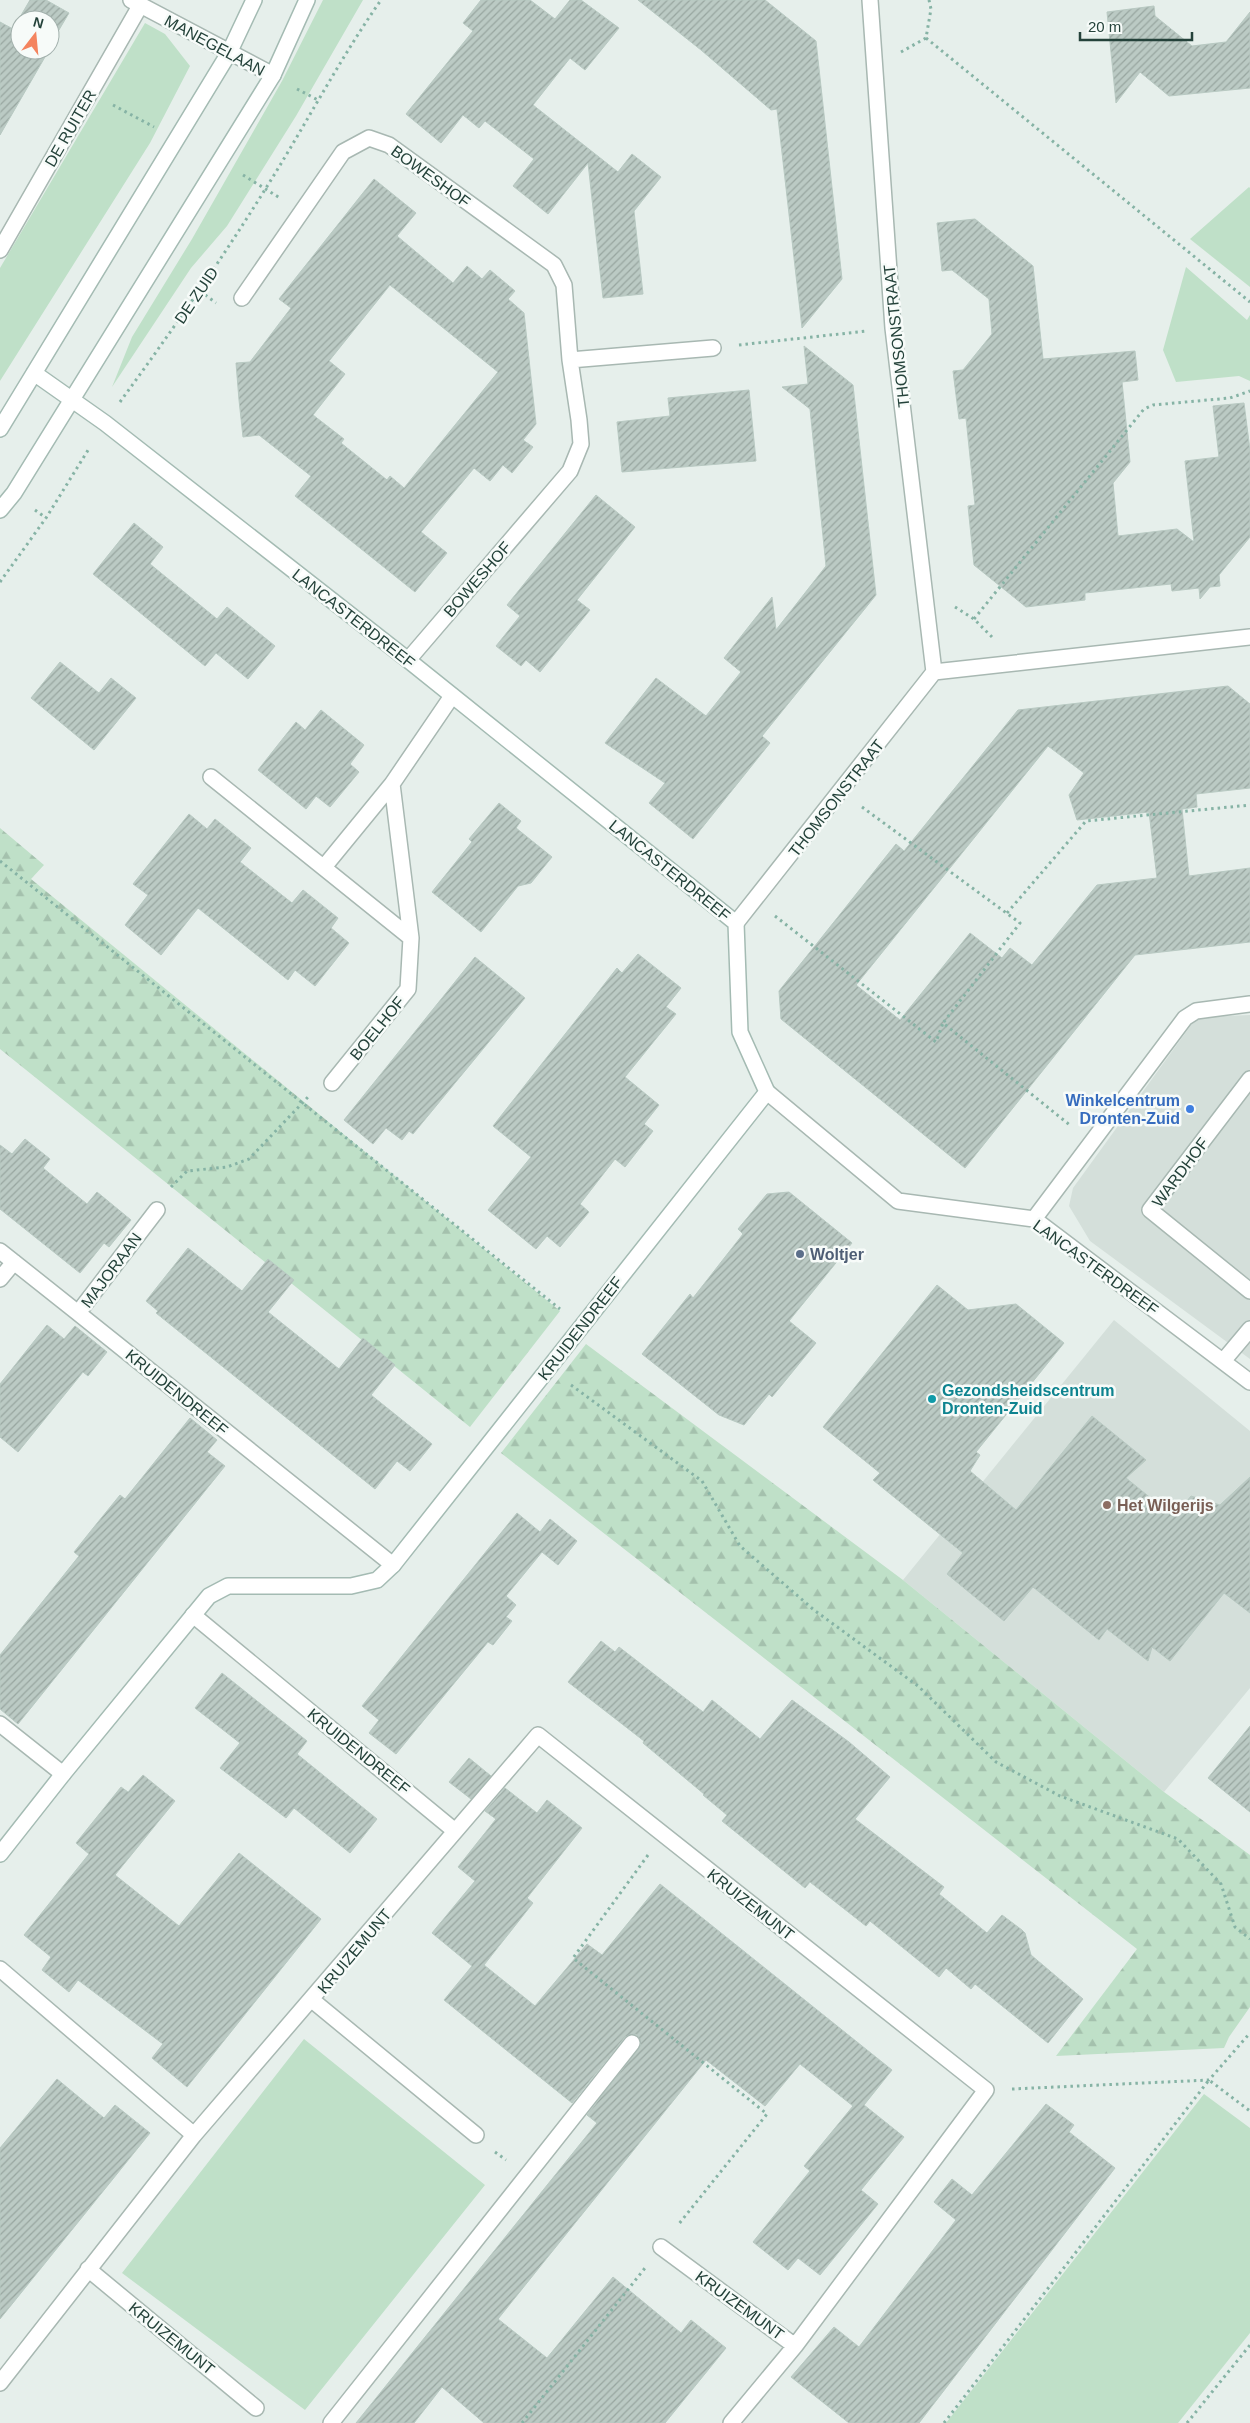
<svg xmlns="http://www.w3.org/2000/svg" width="1250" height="2423" font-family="Helvetica,sans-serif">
	<defs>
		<pattern id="forest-firs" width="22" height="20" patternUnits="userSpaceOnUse" patternTransform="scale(1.25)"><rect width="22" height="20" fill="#bfe0c8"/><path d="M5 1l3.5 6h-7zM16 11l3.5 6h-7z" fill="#a4c1ad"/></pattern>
		<pattern id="building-hatch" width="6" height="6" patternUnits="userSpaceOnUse" patternTransform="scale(1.25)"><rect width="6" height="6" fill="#bbcac4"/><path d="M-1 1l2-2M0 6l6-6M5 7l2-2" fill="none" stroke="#98a6a0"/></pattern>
	</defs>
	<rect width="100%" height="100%" fill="#e6efeb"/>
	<path fill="#d4dfda" d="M 1250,1015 L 1250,1359 L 1090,1241 L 1069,1206 L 1073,1188 L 1194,1021 L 1200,1017 Z
		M 1114,1320 L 1250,1431 L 1250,1688 L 1164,1792 L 903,1580 Z"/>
	<path fill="#bfe0c8" d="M 323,0 L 363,0 L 296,116 L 227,226 L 191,268 L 112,387 L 132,337 L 192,239 L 282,81 Z
		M 145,23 L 165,34 L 190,66 L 150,143 L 0,381 L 0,268 Z
		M 1249,187 L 1250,188 L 1250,287 L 1190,239 Z
		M 1186,267 L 1247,320 L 1250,315 L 1250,381 L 1239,376 L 1176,382 L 1163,350 Z
		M 304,2039 L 485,2185 L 305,2410 L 122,2273 Z
		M 1204,2094 L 1250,2128 L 1250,2333 L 1178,2423 L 946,2423 Z"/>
	<path fill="url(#forest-firs)" d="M 0,828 L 44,865 L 31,879 L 560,1311 L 470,1427 L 0,1049 Z
		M 586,1344 L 903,1580 L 1164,1792 L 1250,1855 L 1250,2007 L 1229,2037 L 1224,2048 L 1056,2056 L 1137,1949 L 501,1453 Z"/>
	<path fill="url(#building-hatch)" stroke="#b8c9c2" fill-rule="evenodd" d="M 30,0 L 46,0 L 69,13 L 50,45 L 50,20 L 20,20 L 20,50 L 49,50 L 0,135 L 0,22 L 13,29 Z
		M 481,0 L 530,0 L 555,19 L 570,0 L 581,0 L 619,28 L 585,70 L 570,58 L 533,105 L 618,172 L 632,154 L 661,177 L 634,211 L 643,294 L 603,298 L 588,163 L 548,214 L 513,186 L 534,159 L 485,121 L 479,128 L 463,115 L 441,143 L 406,114 L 473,31 L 463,23 Z
		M 638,0 L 765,0 L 816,41 L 842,279 L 802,328 L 777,109 L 771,110 L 701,50 Z
		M 1154,6 L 1155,16 L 1192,46 L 1226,42 L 1250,12 L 1250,88 L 1169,96 L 1140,72 L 1116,103 L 1107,12 Z
		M 374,179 L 416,213 L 397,236 L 453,283 L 467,266 L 482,279 L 490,270 L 515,291 L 508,299 L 524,313 L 536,424 L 523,440 L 533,447 L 512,473 L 503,465 L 490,481 L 474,468 L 421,532 L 447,553 L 415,592 L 295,496 L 311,476 L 259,435 L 243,437 L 239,400 L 236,363 L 250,362 L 291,308 L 279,299 ZM 390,285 L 498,372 L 404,488 L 390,476 L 387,480 L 341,443 L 344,439 L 313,415 L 345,374 L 329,361 Z
		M 975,219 L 1033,266 L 1043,359 L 1135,351 L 1138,380 L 1122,382 L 1130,462 L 1113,483 L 1118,536 L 1177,529 L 1194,542 L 1185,461 L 1219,457 L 1213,406 L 1244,403 L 1250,450 L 1250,537 L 1219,575 L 1220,586 L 1210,587 L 1200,599 L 1199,588 L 1172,591 L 1171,584 L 1085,593 L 1085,600 L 1026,607 L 974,565 L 968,506 L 975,505 L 966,418 L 959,419 L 953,371 L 963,370 L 992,334 L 989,299 L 952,270 L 942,271 L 937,223 Z
		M 804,346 L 853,385 L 876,595 L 762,736 L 770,743 L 693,839 L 649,803 L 665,783 L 605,743 L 656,678 L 706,716 L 741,672 L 724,658 L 772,597 L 776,630 L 826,566 L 810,409 L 782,387 L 808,384 Z
		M 749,390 L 756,461 L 622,472 L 617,422 L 670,416 L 668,398 Z
		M 596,495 L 635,527 L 577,600 L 590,610 L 540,672 L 526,660 L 521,666 L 496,646 L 520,616 L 507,605 Z
		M 134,523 L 163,547 L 150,564 L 217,619 L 227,607 L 275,646 L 248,679 L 216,653 L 205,666 L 93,574 Z
		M 60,662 L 99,693 L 111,678 L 136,698 L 94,750 L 31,698 Z
		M 1228,686 L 1250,704 L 1250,788 L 1196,794 L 1197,807 L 1182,809 L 1189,876 L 1250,868 L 1250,942 L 1135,955 L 965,1168 L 781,1019 L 779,991 L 896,844 L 904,851 L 1018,710 ZM 1048,746 L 1084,773 L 1069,795 L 1077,820 L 1149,812 L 1157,878 L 1097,885 L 1032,965 L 1010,948 L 1002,958 L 970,933 L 900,1020 L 856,985 Z
		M 321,710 L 364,745 L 350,764 L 359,772 L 330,807 L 316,796 L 306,809 L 258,770 L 296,722 L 305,730 Z
		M 499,803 L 521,821 L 516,828 L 552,857 L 531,883 L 518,886 L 481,932 L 432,892 L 472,842 L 469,839 Z
		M 189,814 L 207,829 L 215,819 L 251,848 L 240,862 L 292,903 L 303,890 L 338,918 L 331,928 L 349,943 L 315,986 L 295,970 L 288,980 L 198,908 L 161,955 L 125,925 L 148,895 L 133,884 Z
		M 638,954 L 681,988 L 666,1007 L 676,1014 L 625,1077 L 659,1105 L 644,1124 L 653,1131 L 625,1167 L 615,1159 L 580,1204 L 589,1212 L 560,1247 L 547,1236 L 536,1249 L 488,1210 L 531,1157 L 493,1126 L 617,968 L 622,973 Z
		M 475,957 L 525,998 L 413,1134 L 409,1131 L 402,1140 L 386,1128 L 373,1144 L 344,1120 Z
		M 25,1139 L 50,1159 L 43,1168 L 87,1204 L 97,1192 L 131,1220 L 109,1247 L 104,1243 L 80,1273 L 0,1209 L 0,1145 L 12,1154 Z
		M 789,1192 L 852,1243 L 789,1321 L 816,1343 L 772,1397 L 769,1394 L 744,1425 L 719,1415 L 642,1354 L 690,1294 L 693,1298 L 743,1234 L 738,1229 L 767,1194 Z
		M 188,1248 L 242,1291 L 268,1259 L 294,1280 L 268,1312 L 339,1369 L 363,1338 L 395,1365 L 371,1395 L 432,1444 L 410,1471 L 397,1461 L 375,1489 L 156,1313 L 158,1311 L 146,1301 Z
		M 937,1285 L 968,1310 L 1016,1304 L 1064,1343 L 976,1452 L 980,1455 L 970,1471 L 1016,1510 L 1092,1416 L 1146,1460 L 1126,1478 L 1174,1517 L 1191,1496 L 1220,1505 L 1250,1477 L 1250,1613 L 1224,1593 L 1170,1661 L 1152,1647 L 1148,1661 L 1107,1629 L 1099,1640 L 1033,1587 L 1004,1621 L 947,1574 L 963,1553 L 873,1480 L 880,1473 L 823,1427 Z
		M 47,1325 L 64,1339 L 75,1326 L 107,1352 L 88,1376 L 83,1372 L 18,1452 L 0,1437 L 0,1384 Z
		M 190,1418 L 217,1440 L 207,1452 L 225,1466 L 18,1724 L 0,1709 L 0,1655 L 79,1556 L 74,1552 L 98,1522 L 120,1495 L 125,1499 Z
		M 517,1513 L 540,1532 L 550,1519 L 577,1541 L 558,1565 L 542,1552 L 506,1596 L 516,1605 L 506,1617 L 512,1621 L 493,1645 L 488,1642 L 396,1754 L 369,1733 L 379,1720 L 362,1706 Z
		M 601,1641 L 615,1652 L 619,1647 L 703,1712 L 712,1700 L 760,1739 L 792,1700 L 849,1742 L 890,1777 L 855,1819 L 944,1887 L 939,1894 L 987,1933 L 1002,1915 L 1022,1930 L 1025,1933 L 1031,1955 L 1083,1999 L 1048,2043 L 975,1984 L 971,1989 L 946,1968 L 939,1977 L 870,1921 L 866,1926 L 810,1882 L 805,1888 L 722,1821 L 727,1815 L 703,1795 L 704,1794 L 643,1743 L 644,1741 L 568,1682 Z
		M 222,1673 L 307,1741 L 297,1754 L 377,1819 L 350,1853 L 294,1808 L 286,1818 L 220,1768 L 240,1743 L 195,1708 Z
		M 1250,1726 L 1250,1812 L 1208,1778 Z
		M 469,1758 L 491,1776 L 471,1799 L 449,1782 Z
		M 143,1775 L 175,1801 L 115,1875 L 179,1926 L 239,1853 L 321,1919 L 187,2087 L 152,2058 L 163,2044 L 78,1980 L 69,1992 L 42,1970 L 51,1957 L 24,1935 L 89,1854 L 76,1843 L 121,1787 L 128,1792 Z
		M 505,1788 L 537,1813 L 547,1800 L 582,1828 L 527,1898 L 533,1903 L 484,1965 L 535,2006 L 587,1944 L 602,1955 L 660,1884 L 892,2070 L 864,2105 L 904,2137 L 861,2190 L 878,2204 L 820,2275 L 798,2258 L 788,2270 L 753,2242 L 810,2171 L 804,2166 L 853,2106 L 800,2064 L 765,2106 L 706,2060 L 498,2319 L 547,2358 L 613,2277 L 681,2333 L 691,2320 L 726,2348 L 665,2423 L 484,2423 L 442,2387 L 414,2423 L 356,2423 L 597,2123 L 587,2115 L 641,2045 L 637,2035 L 633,2034 L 625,2037 L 572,2103 L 444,2000 L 472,1966 L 432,1933 L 475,1881 L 458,1867 L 496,1819 L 485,1811 Z
		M 57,2079 L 104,2118 L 115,2105 L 150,2133 L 0,2319 L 0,2148 Z
		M 1046,2104 L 1074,2125 L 1069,2132 L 1115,2168 L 919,2423 L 849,2423 L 791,2377 L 834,2327 L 859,2347 L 956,2220 L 934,2202 L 952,2179 L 972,2195 Z"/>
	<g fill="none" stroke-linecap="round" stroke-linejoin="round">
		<defs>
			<path id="street" d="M 131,0 L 273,75
				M 870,0 L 893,328 L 934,672 L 1250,637
				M 0,250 L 140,6
				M 242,298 L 343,152 L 369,138 L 389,145 L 554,265 L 564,285 L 570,360 L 579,420 L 581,444 L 570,471 L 408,660
				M 570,360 L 713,348
				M 211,777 L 411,938
				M 324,867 L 392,784 L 452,696
				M 736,923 L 934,672
				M 1250,1079 L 1150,1210 L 1250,1291
				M 332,1083 L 408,989 L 411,938 L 392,784
				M 767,1092 L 898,1201 L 1034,1219 L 1250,1382
				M 1034,1219 L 1185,1018 L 1196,1011 L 1250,1004
				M 0,1251 L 78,1313 L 157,1210
				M 0,1279 L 14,1262
				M 78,1313 L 393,1565
				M 1224,1360 L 1250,1329
				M 193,1615 L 455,1831
				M 0,1724 L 63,1774
				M 0,1969 L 194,2135
				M 312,2000 L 476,2135
				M 661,2247 L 795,2346
				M 88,2269 L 256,2408
				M 0,2383 L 194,2135 L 538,1735 L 986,2090 L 795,2346 L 731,2423
				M 331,2423 L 632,2043"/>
			<path id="secondary" d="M 0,429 L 229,53 L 254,0
				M 0,510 L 14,493 L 273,75 L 307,0
				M 0,1854 L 63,1774 L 209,1596 L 228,1586 L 351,1586 L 377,1580 L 393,1565 L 767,1092 L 740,1032 L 736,923 L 408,660 L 105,423 L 34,373"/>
		</defs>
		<use href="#street" stroke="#a8b8b2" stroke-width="18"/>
		<use href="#secondary" stroke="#a4bbb3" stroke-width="18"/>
		<path stroke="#86b3a5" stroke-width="3" stroke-dasharray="2.5 4" stroke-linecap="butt" d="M 926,38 L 1250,302
			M 901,52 L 926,38 L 931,9 L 929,0
			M 297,89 L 318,100
			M 113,105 L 154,127
			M 243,175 L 280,198
			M 200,291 L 216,303
			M 739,345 L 867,331
			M 120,402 C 171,332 220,262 266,188 C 305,126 339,60 381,0
			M 35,510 L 46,518
			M 0,582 L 46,518 L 90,447
			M 955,607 L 974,619 L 992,637
			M 974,619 L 1144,409 L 1153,405 L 1230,398 L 1250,391
			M 862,807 L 1020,923 L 943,1023 L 1071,1126
			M 0,861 L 560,1309
			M 1007,913 L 1086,821 L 1250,805
			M 775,916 L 936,1042 L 943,1023
			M 171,1187 L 187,1171 L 227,1167 L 249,1159 L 309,1096
			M 571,1385 L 702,1481 L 740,1546 L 814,1610 L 918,1686 L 996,1762 L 1060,1796 L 1178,1839 L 1221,1884 L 1235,1927 L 1250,1939
			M 648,1855 L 573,1958 L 767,2114 L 678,2225
			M 1012,2089 L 1209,2080 L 1250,2033
			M 495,2152 L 506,2160
			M 522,2423 L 645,2268
			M 944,2423 L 1209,2080 L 1250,2111
			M 1187,2423 L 1250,2345"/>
		<use href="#street" stroke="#fff" stroke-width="15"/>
		<use href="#secondary" stroke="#fff" stroke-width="15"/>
	</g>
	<circle fill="#3f7fe0" stroke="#f7fbf9" stroke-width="2" cx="1190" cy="1109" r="5"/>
	<circle fill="#5c6f8a" stroke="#f7fbf9" stroke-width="2" cx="800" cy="1254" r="5"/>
	<circle fill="#0f9aa8" stroke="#f7fbf9" stroke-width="2" cx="932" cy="1399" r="5"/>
	<circle fill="#8d6e63" stroke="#f7fbf9" stroke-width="2" cx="1107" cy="1505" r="5"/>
	<g text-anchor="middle" stroke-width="5" stroke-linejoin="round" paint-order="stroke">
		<g font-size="16" fill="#24423a" stroke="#f7fbf9">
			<text transform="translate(215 45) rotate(28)" y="6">MANEGELAAN</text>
			<text transform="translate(70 128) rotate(-60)" y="6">DE RUITER</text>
			<text transform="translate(431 176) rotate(36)" y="6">BOWESHOF</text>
			<text transform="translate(196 295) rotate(-56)" y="6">DE ZUID</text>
			<text transform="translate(896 336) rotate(-96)" y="6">THOMSONSTRAAT</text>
			<text transform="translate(477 579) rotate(-49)" y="6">BOWESHOF</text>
			<text transform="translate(354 618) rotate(38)" y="6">LANCASTERDREEF</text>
			<text transform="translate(836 798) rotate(-52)" y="6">THOMSONSTRAAT</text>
			<text transform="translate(670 870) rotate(39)" y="6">LANCASTERDREEF</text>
			<text transform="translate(377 1028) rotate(-51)" y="6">BOELHOF</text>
			<text transform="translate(1180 1172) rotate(-53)" y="6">WARDHOF</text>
			<text transform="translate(1096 1267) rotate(36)" y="6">LANCASTERDREEF</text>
			<text transform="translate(111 1270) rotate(-53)" y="6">MAJORAAN</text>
			<text transform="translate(580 1328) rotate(-52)" y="6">KRUIDENDREEF</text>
			<text transform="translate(177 1392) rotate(39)" y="6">KRUIDENDREEF</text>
			<text transform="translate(359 1751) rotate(39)" y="6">KRUIDENDREEF</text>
			<text transform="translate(751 1904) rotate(38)" y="6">KRUIZEMUNT</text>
			<text transform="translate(354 1951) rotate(-50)" y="6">KRUIZEMUNT</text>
			<text transform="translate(740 2305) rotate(36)" y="6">KRUIZEMUNT</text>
			<text transform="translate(172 2338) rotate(39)" y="6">KRUIZEMUNT</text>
		</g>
		<g font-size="16" font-weight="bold" fill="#366cbe" stroke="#f7fbf9" text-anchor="end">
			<text x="1180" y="1106">Winkelcentrum<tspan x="1180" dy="18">Dronten-Zuid</tspan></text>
		</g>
		<g font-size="16" font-weight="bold" fill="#4e5e75" stroke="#f7fbf9" text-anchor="start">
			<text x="810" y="1260">Woltjer</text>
		</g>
		<g font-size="16" font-weight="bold" fill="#0d838f" stroke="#f7fbf9" text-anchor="start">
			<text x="942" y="1396">Gezondsheidscentrum<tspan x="942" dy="18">Dronten-Zuid</tspan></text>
		</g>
		<g font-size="16" font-weight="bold" fill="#785e54" stroke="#f7fbf9" text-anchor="start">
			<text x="1117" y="1511">Het Wilgerijs</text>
		</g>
	</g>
	<g transform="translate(35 35) rotate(16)"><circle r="24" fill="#f7fbf9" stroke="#a3b1ad"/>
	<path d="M0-4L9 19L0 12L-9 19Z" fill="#f4845f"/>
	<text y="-8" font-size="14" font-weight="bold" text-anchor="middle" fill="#24423a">N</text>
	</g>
	<path d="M1080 32v8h112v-8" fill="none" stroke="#24423a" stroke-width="2.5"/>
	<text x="1088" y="32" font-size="15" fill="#24423a" stroke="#f7fbf9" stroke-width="4" paint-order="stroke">20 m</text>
</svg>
